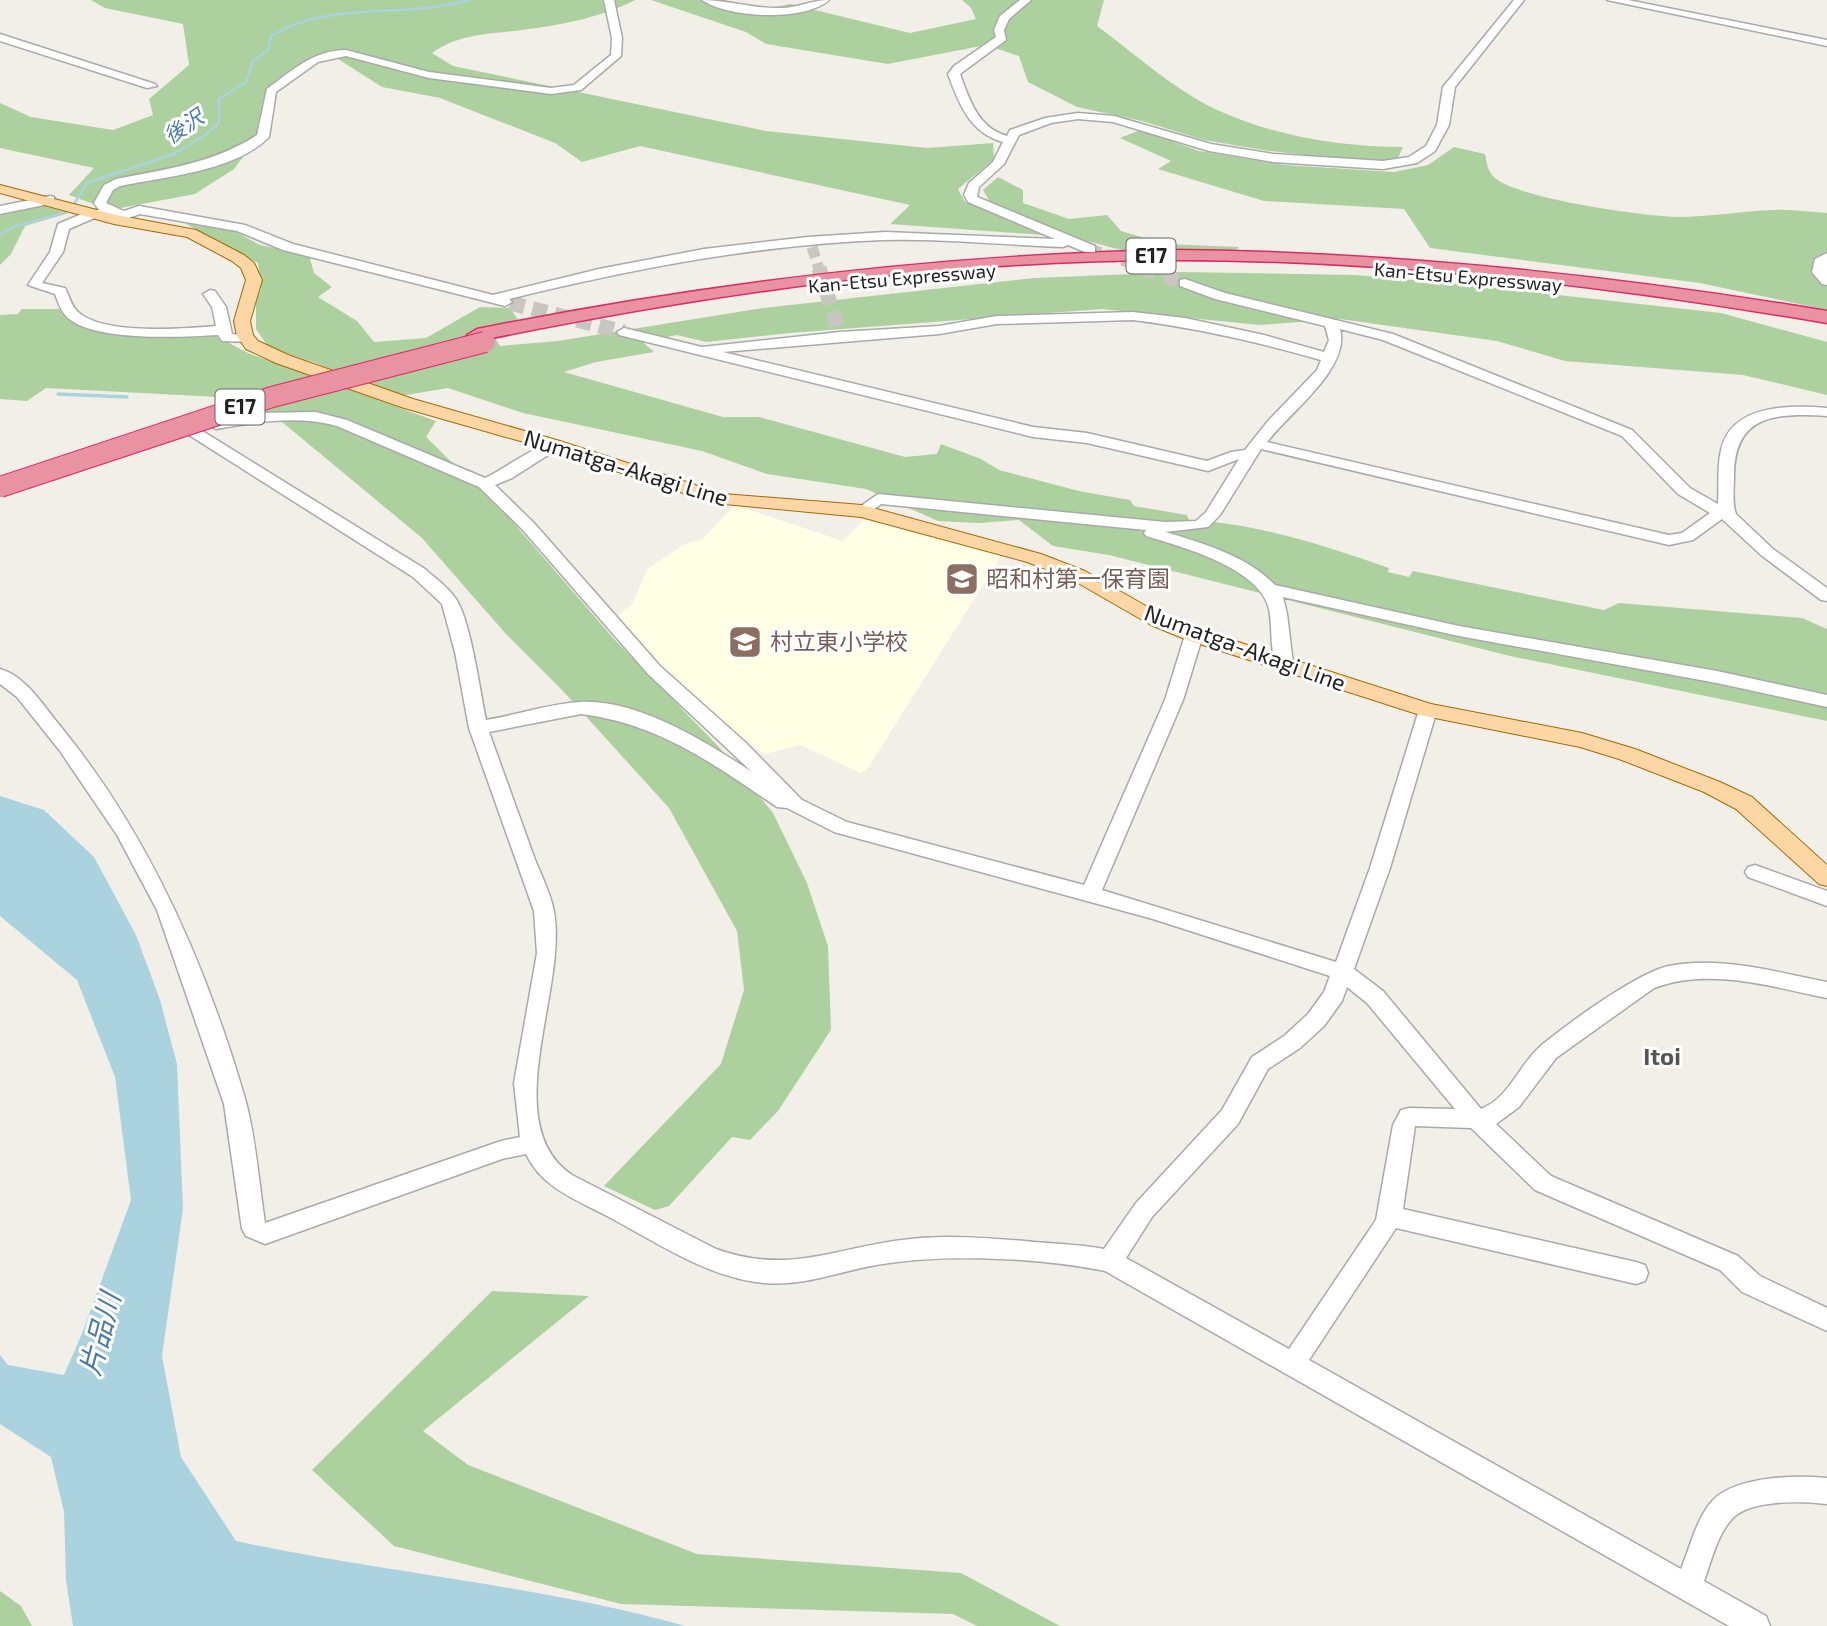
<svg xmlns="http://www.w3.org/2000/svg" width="1827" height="1626" font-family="'Exo 2','Noto Sans JP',sans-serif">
	<rect width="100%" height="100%" fill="#f2efe9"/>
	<path fill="#ffffe5" d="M 735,505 L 843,541 L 867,517 L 1002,555 L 866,771 L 860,773 L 801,745 L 765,754 L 725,727 L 670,678 L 617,617 L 633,603 L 647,569 L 685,544 L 702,539 Z"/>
	<path fill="#add19e" d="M 91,0 L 635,0 C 599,19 554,26 514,31 C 484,34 457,35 432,53 L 453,66 L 766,131 L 927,148 L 993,143 L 994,159 L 958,189 L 965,202 L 1044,235 L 890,224 L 910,205 L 640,146 L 582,162 L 555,143 L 440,98 L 382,87 L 327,52 L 305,61 L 268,90 L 262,104 L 259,136 L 234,169 L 195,194 L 110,210 L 69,195 L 94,168 L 0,148 L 0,103 L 31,117 L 113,130 L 153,115 L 149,99 L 189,65 L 183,24 L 105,8 Z
		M 651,0 L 725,0 L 761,10 L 790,4 L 910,33 L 976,19 L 971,8 L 962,0 L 1104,0 L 1097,26 C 1135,54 1172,88 1215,109 C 1273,136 1340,147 1403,147 L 1398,158 L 1370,162 L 1269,151 L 1204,140 L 1142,121 L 1077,107 L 1028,82 L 1019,56 L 986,45 L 888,64 L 766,44 L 746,32 Z
		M 1140,130 L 1199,151 L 1285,165 L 1394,172 L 1428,165 L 1454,147 L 1485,154 C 1487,163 1487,171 1495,178 C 1520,199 1642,216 1677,217 C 1710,217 1741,211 1774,210 C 1791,209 1809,212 1827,213 L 1827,310 L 1700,283 L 1430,248 L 1404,209 L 1264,201 L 1158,169 L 1171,161 L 1120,138 Z
		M 998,177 L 1023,190 L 1023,203 L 1069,219 L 1107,215 L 1121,231 L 1165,244 L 1239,247 L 1236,250 L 1129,252 L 1064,235 L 990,202 L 983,190 Z
		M 44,206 L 69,213 L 25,226 L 11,254 L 0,265 L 0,212 Z
		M 186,224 L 230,229 L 260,245 L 309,255 L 314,273 L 332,287 L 318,297 L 357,321 L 374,342 L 426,338 L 480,307 L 510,308 L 519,321 L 487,325 L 500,346 L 558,341 L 763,308 L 1034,278 L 1180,272 L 1356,275 L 1468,285 L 1721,313 L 1827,342 L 1827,395 L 1743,375 L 1565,361 L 1497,341 L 1340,319 L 1259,325 L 1102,309 L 790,333 L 706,342 L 677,335 L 643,342 L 654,352 L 596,362 L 564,372 L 723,417 L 759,417 L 905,457 L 937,454 L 941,444 L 981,459 L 999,470 L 1079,491 L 1130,500 L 1134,506 L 1187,515 L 1189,520 C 1256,523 1326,546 1389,568 L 1388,572 L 1409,577 L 1413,571 L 1604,610 L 1619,603 L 1802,618 L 1827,629 L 1827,721 L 1510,656 L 1109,555 L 1053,546 L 1019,520 L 980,523 L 938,521 L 866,489 L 767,474 L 702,451 L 523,413 L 448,388 L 400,396 L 313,362 L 269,348 L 256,329 L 256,303 L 261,288 L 258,263 Z
		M 22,309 L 64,309 L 86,325 L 212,334 L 248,353 L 436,421 L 426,437 L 512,521 L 614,639 L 718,746 L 773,813 L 807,883 L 828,946 L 831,1030 L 778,1111 L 750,1140 L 732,1137 L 669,1206 L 655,1210 L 604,1186 L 721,1064 L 744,990 L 737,931 L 669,808 L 562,690 L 505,633 L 422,538 L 282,422 L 218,397 L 46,388 L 27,401 L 0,399 L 0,315 L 18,314 Z
		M 492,1291 L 589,1296 L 423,1431 L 468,1465 L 697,1554 L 961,1573 L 1060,1626 L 977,1626 L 953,1614 L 621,1604 L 394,1546 L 312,1470 Z
		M 0,1591 L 21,1606 L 32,1626 L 0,1626 Z"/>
	<path fill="#aad3df" d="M 0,796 L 44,810 L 94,857 L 136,935 L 160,1000 L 177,1064 L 183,1209 L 162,1356 L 181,1457 L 236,1541 C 385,1573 538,1585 685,1626 L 73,1626 L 66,1580 L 64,1512 L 51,1457 L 0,1424 L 0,1355 L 8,1365 L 64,1375 L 83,1331 L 131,1200 L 115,1077 L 77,980 L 0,916 Z"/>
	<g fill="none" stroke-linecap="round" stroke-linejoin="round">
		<path stroke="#aad3df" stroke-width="2.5" d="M 0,235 L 16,226 L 60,214 L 74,204 L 87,183 L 174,154 L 205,135 L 219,123 L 219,99 L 246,82 L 253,61 L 268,50 L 271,36 C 331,0 403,19 469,0"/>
		<path stroke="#aad3df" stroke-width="3.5" d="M 58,394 L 127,397"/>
		<path stroke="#c8c6c1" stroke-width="11" stroke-dasharray="11 6" stroke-linecap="butt" d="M 812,247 L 819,269
			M 1090,249 L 1147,269"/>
		<path stroke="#c8c6c1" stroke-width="15" stroke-dasharray="15 8" stroke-linecap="butt" d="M 819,268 L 838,329
			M 1142,268 L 1185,283
			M 510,303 L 624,332"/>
		<defs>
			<path id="minor" d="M 604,0 L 614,0 L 622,38 L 621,56 L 581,90 L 551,94 L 429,78 L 346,56 L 318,62 L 276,92 L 269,137 C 236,171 165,177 120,186 L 113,190 L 106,203 L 124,211 L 139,206 L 245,225 L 293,244 L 493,295 L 599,269 L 704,249 L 808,237 L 885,232 L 1055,239 L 968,202 L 964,195 L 969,183 L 993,162 L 1003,142 C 970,133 959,104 948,74 L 954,66 L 996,37 L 994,30 L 1000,16 L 1020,0 L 1031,0 L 1009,19 L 1004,30 L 1006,40 L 960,74 C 969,99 978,128 1007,136 L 1010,130 L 1045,118 L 1078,113 L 1114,116 L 1211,144 L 1273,154 L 1383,161 L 1409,157 L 1426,146 L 1437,125 L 1443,87 L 1514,0 L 1524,0 L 1455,87 L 1449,125 L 1435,151 L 1417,163 L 1383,169 L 1273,162 L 1209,151 L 1113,122 L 1078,119 L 1051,123 L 1019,135 L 1004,164 L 979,187 L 977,197 L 1095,246 L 1095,252 L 1085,252 L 1068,245 L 1063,247 C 1003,245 942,238 882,240 C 755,245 632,269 509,299 L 512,302 L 505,306 L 283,250 L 237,231 L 140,214 L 114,223 L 108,219 L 112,216 L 100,211 L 99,216 L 69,229 L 63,252 L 42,283 L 65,288 C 69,295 71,306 78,312 C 103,335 183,329 216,326 L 212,307 L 203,294 L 210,290 L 215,291 L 226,307 L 232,334 L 252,336 L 252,342 L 222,341 L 218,335 C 182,337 96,342 68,318 C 61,312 58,302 55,294 L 28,285 L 50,252 L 58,224 L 91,210 L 99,210 L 94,203 L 104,185 L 116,179 C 166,169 214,163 257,135 L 267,89 C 291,71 314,50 346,50 L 429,72 L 551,88 L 574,85 L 611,55 L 612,38 Z
				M 702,0 C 728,0 753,9 780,8 C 798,8 812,0 829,0 C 805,22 728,18 702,0 Z
				M 1607,0 L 1628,0 L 1827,40 L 1827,46 Z
				M 0,34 L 155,84 L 157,86 L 147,88 L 0,41 Z
				M 50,196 L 54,197 L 54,203 L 0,214 L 0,206 Z
				M 1827,253 L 1827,285 L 1822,284 L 1812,272 L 1815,259 Z
				M 1185,279 L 1225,293 L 1393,334 L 1632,430 L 1690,488 L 1718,504 C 1719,486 1717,467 1721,450 C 1731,404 1790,405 1827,408 L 1827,416 C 1776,413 1734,414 1734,476 C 1734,488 1732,503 1736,514 L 1773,549 L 1827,588 L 1827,601 L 1821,600 L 1761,555 L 1722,519 L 1693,540 L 1669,545 L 1261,449 L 1220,515 L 1208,527 L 1165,532 C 1203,543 1247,556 1275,585 L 1459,626 L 1717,671 L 1827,695 L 1827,707 L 1717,683 L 1459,636 L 1283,597 L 1287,614 L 1293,664 L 1290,668 L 1278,668 C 1269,652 1273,627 1269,609 C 1260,568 1182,547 1146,536 L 1144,533 L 1146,530 L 881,504 L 868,514 L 856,514 L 854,511 L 878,494 L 1165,522 L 1196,521 L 1206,512 L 1239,459 L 1208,471 L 1087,443 L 1033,437 L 619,335 L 617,332 L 624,328 L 702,347 L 840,332 L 939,326 L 997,316 L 1133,312 L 1185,318 L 1264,335 L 1324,352 L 1329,340 L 1325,326 L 1215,299 L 1180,286 L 1180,280 ZM 1133,320 C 1197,328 1259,342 1321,360 L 1317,370 L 1268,421 L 1245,450 L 1231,452 L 1207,461 L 1087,433 L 1033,427 L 723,352 L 939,334 L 997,324 ZM 1340,329 L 1383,340 L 1622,436 L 1678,494 L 1710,513 L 1682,533 L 1669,535 L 1267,442 C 1289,413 1351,368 1340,329 Z
				M 316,412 L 347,420 L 485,478 C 502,471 545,438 559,442 L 562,445 L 559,448 L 512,478 L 495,485 L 534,523 L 660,666 L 745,742 L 802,800 L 847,822 L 1084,885 L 1165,700 L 1185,635 L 1194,630 L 1200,631 L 1203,635 L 1183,700 L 1102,890 L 1336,962 L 1370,868 L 1419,710 L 1428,704 L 1434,706 L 1437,710 L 1390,868 L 1354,969 L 1383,991 L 1481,1109 C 1511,1097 1519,1063 1543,1044 C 1569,1023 1638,972 1669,966 C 1722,956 1775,972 1827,982 L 1827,998 C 1772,987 1710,967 1654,988 L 1556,1058 L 1519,1107 L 1496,1124 L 1551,1176 L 1738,1256 L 1760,1276 L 1827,1308 L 1827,1331 L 1742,1292 L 1720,1270 L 1535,1190 L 1471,1128 L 1415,1126 L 1403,1209 L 1636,1262 L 1645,1265 L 1648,1273 L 1645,1281 L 1636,1284 L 1396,1228 L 1309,1360 L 1681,1569 C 1690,1547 1697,1517 1713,1500 C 1737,1476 1795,1475 1827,1478 L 1827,1504 C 1802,1501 1748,1499 1731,1520 C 1717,1536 1711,1562 1704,1581 L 1766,1616 L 1770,1626 L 1729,1626 L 1105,1271 C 1042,1258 952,1254 889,1263 C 847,1268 807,1287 764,1283 C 708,1278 656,1242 609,1217 C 577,1200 542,1188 526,1154 L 502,1159 L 265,1244 L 246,1236 L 242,1229 L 224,1104 L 157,910 L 117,835 L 60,751 L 17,697 L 0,684 L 0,669 C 26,676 45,708 61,727 C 150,836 207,967 246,1102 C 256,1140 259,1183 265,1223 L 501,1141 L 520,1137 L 514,1083 L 537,953 L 534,911 L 469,728 L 455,652 L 442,604 L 413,577 L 189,435 L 186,432 L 189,429 L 199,429 L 425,569 C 436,579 448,587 456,599 C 471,622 480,692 486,720 C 516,715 549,704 580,702 C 638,699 706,742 752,772 L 648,674 L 522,529 L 479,487 L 337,426 C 297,415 256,422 216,429 L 209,425 L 211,422 L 257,413 ZM 581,714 C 660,724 713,764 777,807 L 787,808 L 834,832 L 1153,919 L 1330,976 L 1324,992 L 1308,1014 L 1284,1036 L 1252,1057 L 1222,1110 L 1136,1203 L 1104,1249 C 1078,1244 1051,1244 1024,1241 C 987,1238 948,1235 911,1239 C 838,1246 791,1276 716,1249 L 572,1175 C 496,1124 568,989 554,912 C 551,894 541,875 534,857 C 519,815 504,774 489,732 ZM 1347,987 L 1367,1003 L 1455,1109 L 1409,1108 L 1401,1110 L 1393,1125 L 1376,1220 L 1289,1349 L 1126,1258 L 1152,1217 L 1238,1124 L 1268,1069 L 1300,1048 L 1324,1026 L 1342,1001 Z
				M 1755,865 L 1827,891 L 1827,906 L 1748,877 L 1745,872 L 1748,867 Z"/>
			<path id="major" d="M 0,185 L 116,215 L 196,230 L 244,255 L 254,263 L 262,280 L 250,321 L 253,335 L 258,341 L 288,355 L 413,399 L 560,441 L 723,494 L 862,505 L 1041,554 L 1085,571 L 1165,617 L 1201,630 L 1431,704 L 1582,733 L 1635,749 L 1720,782 L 1752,797 L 1827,865 L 1827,886 L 1819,884 L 1736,809 L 1704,792 L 1619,759 L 1580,747 L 1420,715 L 1187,640 L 1151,625 L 1071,579 L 1027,562 L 861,517 L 714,503 L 548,449 L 401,407 L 276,363 L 246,349 L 237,336 L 234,321 L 246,280 L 241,268 L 232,261 L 187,237 L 114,224 L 0,193 Z"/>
			<path id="highway" d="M 1173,250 C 1393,252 1610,275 1827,311 L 1827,323 C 1611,286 1394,260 1175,260 C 940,260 707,294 477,341 L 467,335 L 477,329 C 708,283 938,255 1173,250 Z"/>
		</defs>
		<use href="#minor" stroke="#a9a9a9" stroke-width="3"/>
		<use href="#major" stroke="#a06b00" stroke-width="2"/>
		<use href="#highway" stroke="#dc2a67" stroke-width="3"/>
		<use href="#minor" fill="#fff" fill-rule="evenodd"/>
		<use href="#major" fill="#fcd6a4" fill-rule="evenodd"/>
		<use href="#highway" fill="#e892a2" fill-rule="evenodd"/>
		<defs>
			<path id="highway-bridge" d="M 0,487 L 272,397 L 485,342"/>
		</defs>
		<use href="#highway-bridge" stroke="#dc2a67" stroke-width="22" stroke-linecap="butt"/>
		<use href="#highway-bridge" stroke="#e892a2" stroke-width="20"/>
	</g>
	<defs>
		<symbol id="school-square" viewBox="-11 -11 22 22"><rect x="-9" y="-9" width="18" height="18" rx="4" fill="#8d6e63" stroke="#fff"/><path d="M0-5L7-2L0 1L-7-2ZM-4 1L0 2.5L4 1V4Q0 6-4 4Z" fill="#fff"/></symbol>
	</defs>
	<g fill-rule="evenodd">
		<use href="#school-square" x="943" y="560" width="38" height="38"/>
		<use href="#school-square" x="726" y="623" width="38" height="38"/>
	</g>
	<g text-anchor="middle" stroke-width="6" stroke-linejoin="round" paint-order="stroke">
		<g font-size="19" fill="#222" stroke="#fff">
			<text transform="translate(1468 277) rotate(5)" y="7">Kan-Etsu Expressway</text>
			<text transform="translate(902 278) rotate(-5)" y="7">Kan-Etsu Expressway</text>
		</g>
		<g font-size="21" font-style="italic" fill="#4a7aab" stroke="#fff">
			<text transform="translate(184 127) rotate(-34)" y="7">後沢</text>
		</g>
		<g fill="#fff" stroke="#646464" stroke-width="2">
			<rect x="1126.5" y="238.5" width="49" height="35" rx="5"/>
			<rect x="215.5" y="389.5" width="49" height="35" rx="5"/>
		</g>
		<g font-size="21" font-weight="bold" fill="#222">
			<text x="1151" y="263">E17</text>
			<text x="240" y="414">E17</text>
		</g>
		<g font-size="23" fill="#222" stroke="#fff">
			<text transform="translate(626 468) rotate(17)" y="8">Numatga-Akagi Line</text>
			<text transform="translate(1245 648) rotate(20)" y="8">Numatga-Akagi Line</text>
		</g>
		<g font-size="23" fill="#785e54" stroke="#fff" text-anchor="start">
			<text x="986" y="587">昭和村第一保育園</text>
			<text x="770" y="650">村立東小学校</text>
		</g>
		<g font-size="24" font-weight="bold" fill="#555" stroke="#fff">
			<text x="1662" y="1065">Itoi</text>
		</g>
		<g font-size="28" font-style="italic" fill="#4a7aab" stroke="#fff">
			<text transform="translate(100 1334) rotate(-75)" y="10">片品川</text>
		</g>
	</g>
</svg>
